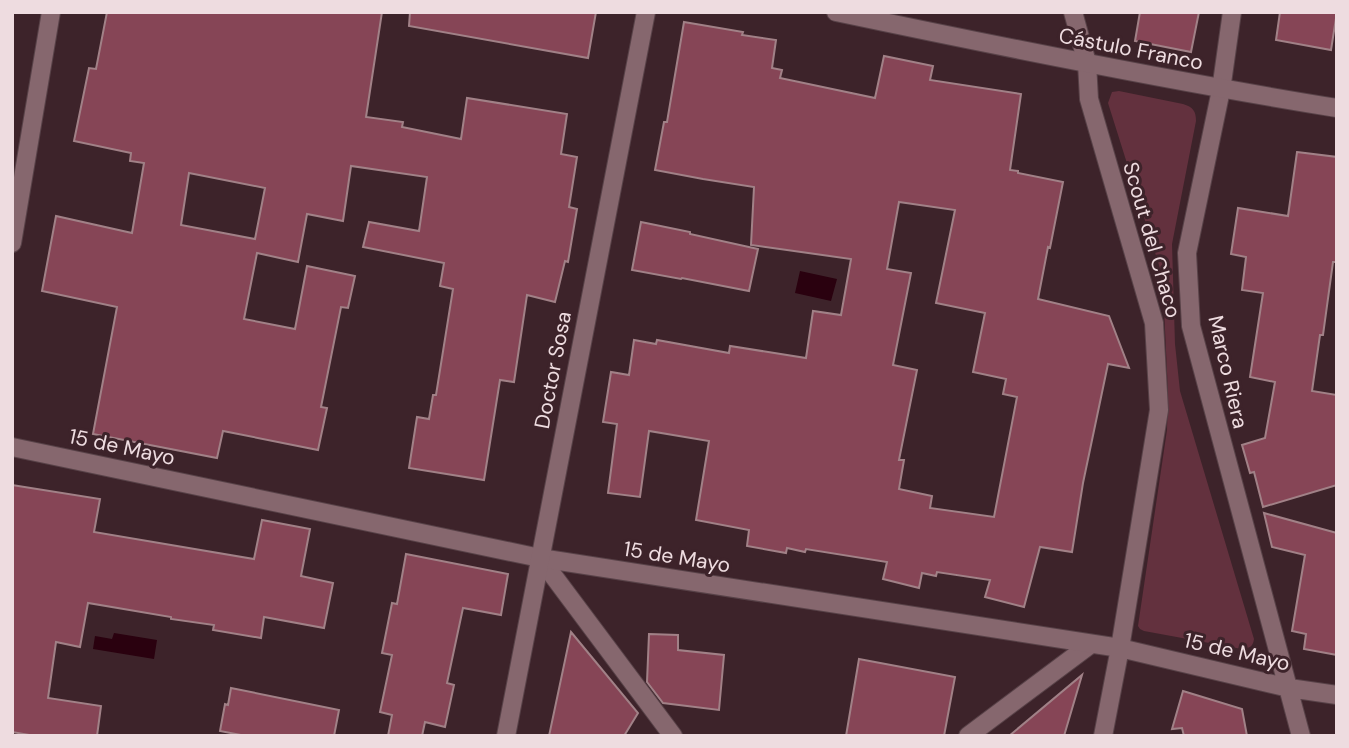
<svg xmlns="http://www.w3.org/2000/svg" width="1349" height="748" font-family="'DM Sans',sans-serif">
	<rect width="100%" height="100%" fill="#3d232a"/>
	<path fill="#63313e" d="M 1119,91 L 1183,104 C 1193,107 1196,111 1196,121 L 1172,244 L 1175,344 L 1180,391 L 1254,639 C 1253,647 1249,648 1242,649 L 1144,631 L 1140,629 L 1138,626 L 1167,430 L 1168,393 L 1164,308 L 1159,265 L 1108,103 L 1112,92 Z"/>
	<path fill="#2a010f" d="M 800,271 L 837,279 L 831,301 L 795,293 Z
		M 114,633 L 157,640 L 154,659 L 93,649 L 95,636 L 112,639 Z"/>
	<path fill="#864556" stroke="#a18187" stroke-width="2" fill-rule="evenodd" d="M 107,12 L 382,12 L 366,117 L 403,122 L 402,127 L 461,139 L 467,98 L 567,114 L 561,154 L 577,157 L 569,207 L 577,209 L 568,262 L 565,261 L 555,302 L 527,295 L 514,382 L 500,380 L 484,480 L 409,468 L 417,417 L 429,419 L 433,395 L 436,395 L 453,289 L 440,286 L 444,263 L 363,247 L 369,222 L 419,231 L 427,177 L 351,166 L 343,221 L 307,214 L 298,262 L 257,253 L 244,319 L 295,329 L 307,266 L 355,276 L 348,308 L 341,307 L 321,407 L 327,408 L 318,450 L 223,431 L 217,458 L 93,434 L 117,307 L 42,291 L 56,216 L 132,233 L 144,163 L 130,161 L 131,153 L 74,141 L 89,68 L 96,69 ZM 189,173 L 265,188 L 255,239 L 181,225 Z
		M 410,12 L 596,12 L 588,58 L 409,26 Z
		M 1140,12 L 1199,12 L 1191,52 L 1135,41 Z
		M 1280,12 L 1337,12 L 1331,50 L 1276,40 Z
		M 684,22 L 743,32 L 742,35 L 776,40 L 772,68 L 782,70 L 780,78 L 875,98 L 884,56 L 933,66 L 930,80 L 1021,94 L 1010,170 L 1018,171 L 1018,173 L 1063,182 L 1050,248 L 1048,247 L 1038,299 L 1109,316 L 1129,368 L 1108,364 L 1083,483 L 1072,552 L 1040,547 L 1024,607 L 985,597 L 990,580 L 937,572 L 936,576 L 922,573 L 919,588 L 883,579 L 887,562 L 806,549 L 805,552 L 787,548 L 786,553 L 747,546 L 749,530 L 696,520 L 709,441 L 649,431 L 640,497 L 608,493 L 617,424 L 603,422 L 611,372 L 629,375 L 634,340 L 656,344 L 657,340 L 729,353 L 730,346 L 806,358 L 813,311 L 841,315 L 851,259 L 751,245 L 754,187 L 703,179 L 655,170 L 664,122 L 667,122 ZM 899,202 L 955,210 L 936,303 L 985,313 L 973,372 L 1006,379 L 1003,394 L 1017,397 L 994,517 L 930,508 L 932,496 L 899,489 L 904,460 L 899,460 L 917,370 L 893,365 L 911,273 L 887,269 Z
		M 1297,152 L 1337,157 L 1337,262 L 1333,262 L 1323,335 L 1320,335 L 1312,391 L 1337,395 L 1337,485 L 1263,507 L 1254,472 L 1250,473 L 1242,445 L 1265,438 L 1275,382 L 1250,377 L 1263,293 L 1242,290 L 1246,257 L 1231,254 L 1238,208 L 1288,216 Z
		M 641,222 L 690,232 L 690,234 L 758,249 L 749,291 L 682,278 L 681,279 L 632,270 Z
		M 12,485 L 100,499 L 94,532 L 254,559 L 262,520 L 310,529 L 301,576 L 333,583 L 324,628 L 264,617 L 261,638 L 213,630 L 214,625 L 171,619 L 171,617 L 88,603 L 80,647 L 56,642 L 48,698 L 101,706 L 97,736 L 35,736 L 12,732 Z
		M 1264,513 L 1337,533 L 1337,655 L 1304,649 L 1306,634 L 1292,631 L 1305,555 L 1272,547 Z
		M 406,554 L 508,574 L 501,615 L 463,608 L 447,683 L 454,685 L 445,727 L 425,722 L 422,736 L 388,736 L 392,715 L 380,712 L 392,655 L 382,653 L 392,603 L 397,604 Z
		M 571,632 L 638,713 L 624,736 L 549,736 Z
		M 649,634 L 678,635 L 678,650 L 724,655 L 719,710 L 663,703 L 647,682 Z
		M 859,659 L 955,677 L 944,736 L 846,736 Z
		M 1082,675 L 1064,736 L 1009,736 Z
		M 231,688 L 339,710 L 334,736 L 246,736 L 220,731 L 225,704 L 228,705 Z
		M 1183,691 L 1242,709 L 1247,736 L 1184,736 L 1182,728 L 1172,729 Z"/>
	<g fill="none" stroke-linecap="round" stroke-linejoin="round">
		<defs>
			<path id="service" d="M 540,558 L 673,736
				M 968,736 L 1091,644"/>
			<path id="minor" d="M 1073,12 L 1087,63 L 1089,99 L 1154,323 L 1159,410 L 1120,648 L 1103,736
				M 1232,12 L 1221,90 L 1187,253 L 1191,326 L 1301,736
				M 12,243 L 51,12
				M 12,447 L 540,558 L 1120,648 L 1289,688 L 1337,695"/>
			<path id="tertiary" d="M 836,12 C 1002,47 1169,81 1337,108
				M 506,736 L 646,12"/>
		</defs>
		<use href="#service" stroke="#584248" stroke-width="20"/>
		<use href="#minor" stroke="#584248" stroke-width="20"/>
		<use href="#tertiary" stroke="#584248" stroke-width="20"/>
		<use href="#service" stroke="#86676e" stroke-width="18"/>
		<use href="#minor" stroke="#86676e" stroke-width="18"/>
		<use href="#tertiary" stroke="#86676e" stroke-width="18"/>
	</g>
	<g text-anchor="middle" stroke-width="6" stroke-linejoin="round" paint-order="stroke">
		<g font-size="21" fill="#eedce0" stroke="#3d232a">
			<text transform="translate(1131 49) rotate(11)" y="7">Cástulo Franco</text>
			<text transform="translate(1152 240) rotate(74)" y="7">Scout del Chaco</text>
			<text transform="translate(553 370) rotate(-79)" y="7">Doctor Sosa</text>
			<text transform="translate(1228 372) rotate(77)" y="7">Marco Riera</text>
			<text transform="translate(122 447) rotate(12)" y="7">15 de Mayo</text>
			<text transform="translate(677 557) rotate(9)" y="7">15 de Mayo</text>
			<text transform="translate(1237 652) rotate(13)" y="7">15 de Mayo</text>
		</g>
	</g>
	<rect width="1349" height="748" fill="none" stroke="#eedce0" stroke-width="28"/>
</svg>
